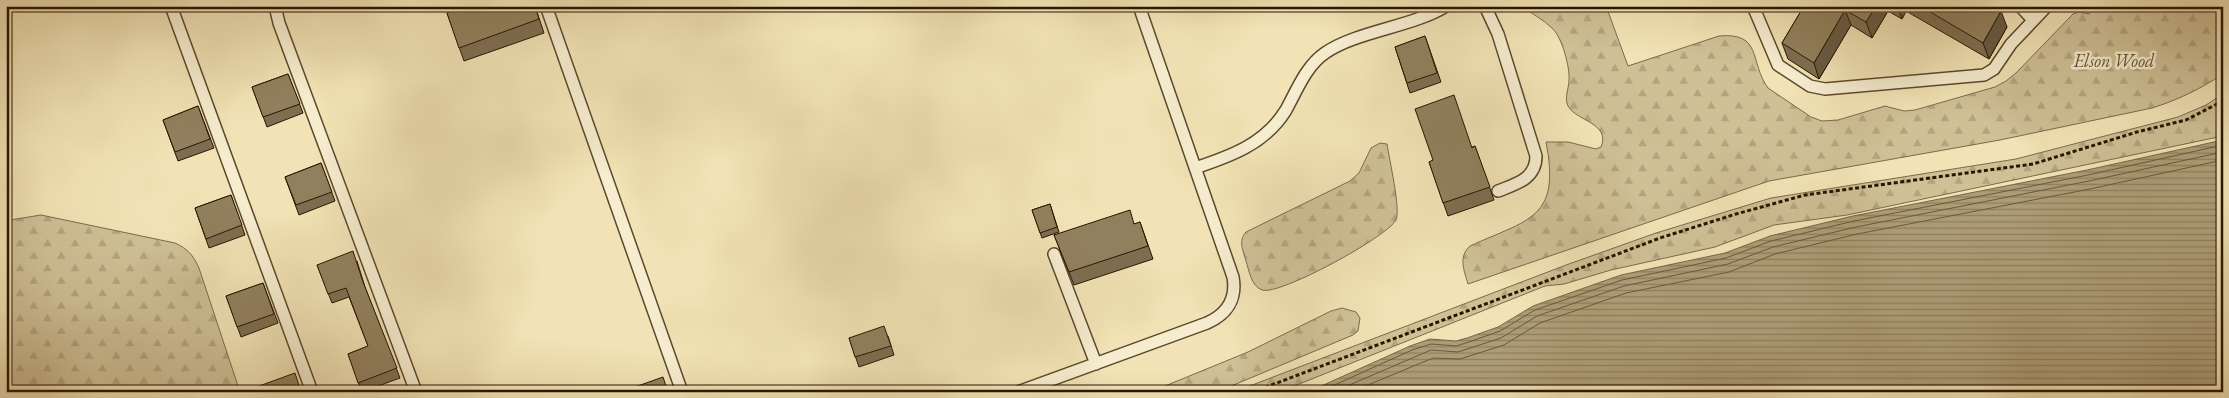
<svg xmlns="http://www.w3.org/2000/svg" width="2229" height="398" font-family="'EB Garamond',serif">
	<defs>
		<pattern id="forest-firs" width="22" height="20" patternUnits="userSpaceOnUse" patternTransform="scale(1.25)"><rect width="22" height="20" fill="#cfc096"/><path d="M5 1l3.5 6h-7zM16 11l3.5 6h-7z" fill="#b2a480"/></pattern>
		<pattern id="water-rules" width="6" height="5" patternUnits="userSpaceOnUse" patternTransform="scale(1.25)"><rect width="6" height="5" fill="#ad9d77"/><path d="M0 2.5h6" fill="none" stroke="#8d7f5f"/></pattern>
	</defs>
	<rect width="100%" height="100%" fill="#f1e3b5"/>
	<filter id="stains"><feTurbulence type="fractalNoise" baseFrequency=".004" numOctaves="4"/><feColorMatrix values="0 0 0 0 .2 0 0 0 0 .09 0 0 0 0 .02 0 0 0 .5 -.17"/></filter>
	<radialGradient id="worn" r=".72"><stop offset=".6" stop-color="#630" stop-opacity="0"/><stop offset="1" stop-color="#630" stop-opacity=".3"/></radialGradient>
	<path fill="url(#forest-firs)" stroke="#7c6a4b" d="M 1521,6 L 1606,6 L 1628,66 L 1719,36 C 1763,32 1749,62 1768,88 L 1811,117 L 1822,121 L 1838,120 L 1885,106 L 1904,111 L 1915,110 L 1995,87 L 2006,81 L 2016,73 L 2073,14 L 2079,12 L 2089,14 L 2097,6 L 2223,6 L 2223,74 C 2200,89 2178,100 2152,108 L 2000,140 L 1769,181 L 1468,284 C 1464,270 1458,257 1470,246 C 1529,219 1561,219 1546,142 L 1568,142 L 1596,149 L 1601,147 C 1611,123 1576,121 1568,106 C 1564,98 1569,88 1569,80 C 1570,67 1562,38 1553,29 C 1544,20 1531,13 1521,6 Z
		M 2223,94 L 2223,136 L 1847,215 L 1774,225 L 1715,247 L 1611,270 L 1564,284 L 1545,286 L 1279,392 L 1234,392 L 1566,265 L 1656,233 L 1771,198 L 2016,159 L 2178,117 L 2206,105 Z
		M 1380,143 L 1387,144 C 1389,158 1401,210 1396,220 C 1387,237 1279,296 1262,290 C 1251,286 1249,270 1246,261 C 1243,250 1238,241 1246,232 L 1350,181 L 1359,173 L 1371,148 Z
		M 41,215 L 175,243 C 188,249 193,255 199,268 L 240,392 L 6,392 L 6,338 L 8,332 L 6,319 L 6,218 L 10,220 Z
		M 1342,308 L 1356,312 L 1360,318 L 1358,331 L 1353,335 L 1217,392 L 1160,392 L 1165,386 L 1248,352 L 1331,311 Z"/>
	<path fill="url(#water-rules)" stroke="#786747" d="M 2223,140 L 2223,392 L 1308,392 L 1410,346 L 1430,339 L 1456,341 L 1467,338 L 1498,327 L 1533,306 L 1621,275 L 1725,253 L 1770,236 L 1853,216 L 2087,170 Z"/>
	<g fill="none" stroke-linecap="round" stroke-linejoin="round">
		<path stroke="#6b593c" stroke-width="1" d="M 1319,392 L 1412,350 L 1431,344 L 1456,346 L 1469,342 L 1500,331 L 1535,310 L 1622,280 L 1726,258 L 1771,241 L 1854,221 L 2088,175 L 2223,145
			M 1333,392 L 1431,350 L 1458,352 L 1501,338 L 1537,316 L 1624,286 L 1728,264 L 1773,247 L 1856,227 L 2089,181 L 2223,152
			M 1351,392 L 1433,358 L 1460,359 L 1504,345 L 1540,323 L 1626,293 L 1729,272 L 1775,254 L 1857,234 L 2090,189 L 2223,160"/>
		<defs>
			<path id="lane" d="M 171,6 L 312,392
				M 275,6 L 279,23 L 416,392
				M 546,6 L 682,392
				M 1485,6 L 1498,34 L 1536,156 C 1536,179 1516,184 1498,191
				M 1753,6 L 1778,65 L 1810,86 L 1825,89 L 1984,75 L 1994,69 L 2011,44 L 2047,6
				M 2020,6 L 2033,20
				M 1195,168 C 1231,156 1265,144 1286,110 C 1297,90 1306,66 1325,53 C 1357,31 1412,27 1446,6
				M 1054,254 L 1096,364
				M 1018,392 L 1207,323 C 1227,314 1237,299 1233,277 L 1139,6"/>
		</defs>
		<use href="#lane" stroke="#5b482d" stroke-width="14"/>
		<path stroke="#291500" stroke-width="3" stroke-dasharray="4 2.5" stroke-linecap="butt" d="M 1253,392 L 1660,238 L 1736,214 L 1805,195 L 2033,164 L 2137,132 L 2186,120 L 2223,101"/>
		<use href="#lane" stroke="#f6edcf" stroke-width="11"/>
	</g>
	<path fill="#7d6e51" stroke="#291500" d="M 535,6 L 544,33 L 464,61 L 447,13 Z
		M 1804,6 L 1992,6 L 2007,27 L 1989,59 L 1906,11 L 1902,19 L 1888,11 L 1872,38 L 1851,25 L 1819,79 L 1788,59 L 1782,43 Z
		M 1425,36 L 1441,82 L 1410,93 L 1395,47 Z
		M 288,74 L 303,113 L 267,127 L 252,87 Z
		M 198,106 L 214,148 L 178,161 L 163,120 Z
		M 1475,146 L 1494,200 L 1448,216 L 1429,162 Z
		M 321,163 L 335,201 L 299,215 L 285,177 Z
		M 231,195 L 245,235 L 209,248 L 195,208 Z
		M 1050,204 L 1059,232 L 1042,238 L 1032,210 Z
		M 1140,222 L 1153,259 L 1074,285 L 1054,235 L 1135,224 Z
		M 357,261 L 365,287 L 400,378 L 362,392 L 348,354 L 368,346 L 349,297 L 332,303 L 317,265 Z
		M 263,283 L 278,323 L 241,337 L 226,296 Z
		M 888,336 L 894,355 L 859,367 L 849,338 Z"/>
	<path fill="#665a42" stroke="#291500" d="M 1876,6 L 1886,6 L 1888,11 L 1872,38 L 1866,22 Z
		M 1897,6 L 1904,6 L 1906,11 L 1902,19 Z
		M 1845,10 L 1851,25 L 1819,79 L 1814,63 Z
		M 2001,11 L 2007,27 L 1989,59 L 1983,43 Z"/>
	<path fill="#91805e" stroke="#291500" d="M 466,6 L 535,6 L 539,19 L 459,48 L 447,13 Z
		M 1804,6 L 1876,6 L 1866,22 L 1845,10 L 1814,63 L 1782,43 Z
		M 1920,6 L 1992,6 L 2001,11 L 1983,43 Z
		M 1425,36 L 1437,73 L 1407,83 L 1395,47 Z
		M 288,74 L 300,104 L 263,117 L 252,87 Z
		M 1454,95 L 1472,148 L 1475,146 L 1490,187 L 1443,203 L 1429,162 L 1433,160 L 1415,109 Z
		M 198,106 L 210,139 L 175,152 L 163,120 Z
		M 321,163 L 332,192 L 296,205 L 285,177 Z
		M 231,195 L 242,225 L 206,239 L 195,208 Z
		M 1050,204 L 1057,227 L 1040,233 L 1032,210 Z
		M 1130,210 L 1134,224 L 1140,222 L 1148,246 L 1069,272 L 1054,235 Z
		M 353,251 L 363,282 L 397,368 L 358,383 L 348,354 L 368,346 L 346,288 L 328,294 L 317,265 Z
		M 263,283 L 274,314 L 237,327 L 226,296 Z
		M 884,326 L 891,346 L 855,357 L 849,338 Z
		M 295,373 L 301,392 L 261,392 L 259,386 Z
		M 663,377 L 668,392 L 621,392 Z"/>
	<g text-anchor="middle" stroke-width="5" stroke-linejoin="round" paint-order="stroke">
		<g font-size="18" font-style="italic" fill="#635134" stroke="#f6edcf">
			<text x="2114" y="67">Elson Wood</text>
		</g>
	</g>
	<rect width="2229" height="398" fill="none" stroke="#f1e3b5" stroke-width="25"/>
	<rect x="8" y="8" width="2214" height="383" fill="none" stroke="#291500" stroke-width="2.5"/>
	<rect x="12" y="12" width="2204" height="373" fill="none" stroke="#291500"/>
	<rect width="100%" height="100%" filter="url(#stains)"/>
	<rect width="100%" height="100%" fill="url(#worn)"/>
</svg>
